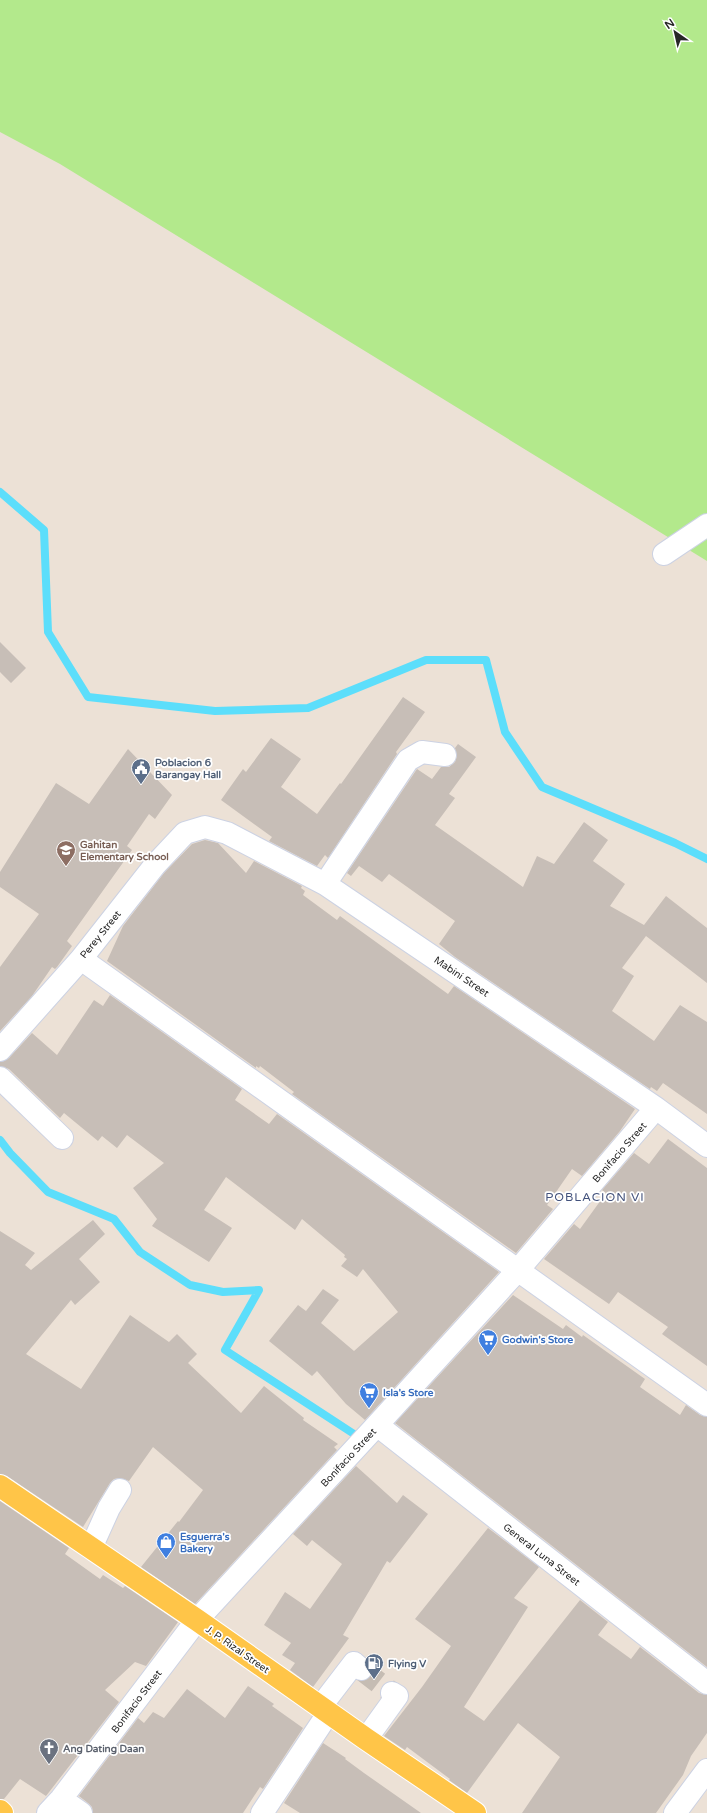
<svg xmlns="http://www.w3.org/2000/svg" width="707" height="1813" font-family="'Varela Round',sans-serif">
	<rect width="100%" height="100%" fill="#ece1d6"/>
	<path fill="#b3e98c" d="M 0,0 L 707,0 L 707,561 L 60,164 L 0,132 Z"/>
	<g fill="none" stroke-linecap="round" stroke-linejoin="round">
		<path stroke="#5cdefb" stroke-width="8" d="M 0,492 L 44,530 L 48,632 L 88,697 L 215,711 L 308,708 L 426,660 L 486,660 L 505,732 L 542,787 L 675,843 L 707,859
			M 0,1140 L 10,1153 L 48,1192 L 114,1219 L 140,1252 L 190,1285 L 223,1292 L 259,1290 L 225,1350 L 354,1434"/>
	</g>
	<path fill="#c7beb7" d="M 0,642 L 26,668 L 11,683 L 0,672 Z
		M 403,697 L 425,712 L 396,752 L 397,754 L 328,858 L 325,855 L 317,866 L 269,841 L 272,837 L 221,800 L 243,769 L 246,772 L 271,738 L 301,759 L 281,787 L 317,814 L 340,783 L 341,784 Z
		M 458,744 L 476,757 L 449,794 L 455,798 L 435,825 L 523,887 L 537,856 L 554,864 L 584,822 L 608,840 L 593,861 L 625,884 L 610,906 L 644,925 L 666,896 L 707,928 L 707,983 L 646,936 L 622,968 L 634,976 L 612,1011 L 654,1041 L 680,1005 L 707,1022 L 707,1114 L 663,1083 L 657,1091 L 651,1087 L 650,1089 L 455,957 L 439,944 L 455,921 L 389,874 L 382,882 L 359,866 L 351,876 L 347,873 L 417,769 L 432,779 L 441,767 L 449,767 L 455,762 L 457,756 L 455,748 Z
		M 128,749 L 172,795 L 155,819 L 149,814 L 127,846 L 132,850 L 67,941 L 72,946 L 57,967 L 55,969 L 52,967 L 32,996 L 0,1031 L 0,967 L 39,914 L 0,887 L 0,872 L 56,783 L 89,804 Z
		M 205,840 L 218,843 L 246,873 L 254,861 L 302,886 L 301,888 L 305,891 L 303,895 L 337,920 L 340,916 L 448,994 L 454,986 L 635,1109 L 620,1131 L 582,1176 L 572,1169 L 547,1205 L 553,1209 L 516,1253 L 292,1094 L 294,1092 L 260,1066 L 259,1068 L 256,1066 L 256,1068 L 107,961 L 123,926 L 164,873 L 192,844 Z
		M 110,995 L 242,1089 L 235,1100 L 269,1124 L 277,1114 L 499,1272 L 365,1420 L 346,1404 L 317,1371 L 312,1376 L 269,1341 L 298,1305 L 306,1311 L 323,1289 L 339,1300 L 321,1323 L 354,1351 L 398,1312 L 363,1269 L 357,1277 L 341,1266 L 347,1259 L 344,1257 L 345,1255 L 302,1219 L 295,1230 L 226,1177 L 204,1210 L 232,1228 L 209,1262 L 152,1226 L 157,1219 L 133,1188 L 164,1163 L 127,1135 L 117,1148 L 102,1136 L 98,1141 L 64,1113 L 60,1118 L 9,1069 L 0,1066 L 0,1062 L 9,1058 L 32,1033 L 57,1055 L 94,1000 L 103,1006 Z
		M 668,1139 L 707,1168 L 707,1366 L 662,1334 L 668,1327 L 618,1292 L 609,1304 L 544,1259 L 574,1224 L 580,1229 L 606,1193 L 602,1190 L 634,1153 L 649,1164 Z
		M 93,1220 L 105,1234 L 79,1259 L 100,1282 L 75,1305 L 71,1300 L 26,1354 L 81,1389 L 130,1315 L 169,1342 L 177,1334 L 197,1354 L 188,1363 L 241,1413 L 264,1386 L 304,1418 L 303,1420 L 338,1444 L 334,1447 L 337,1450 L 195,1604 L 141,1567 L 178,1521 L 179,1522 L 203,1490 L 153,1447 L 129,1481 L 120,1478 L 114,1479 L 110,1483 L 83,1527 L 7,1476 L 0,1474 L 0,1231 L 35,1253 L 25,1265 L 31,1270 Z
		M 513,1295 L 563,1329 L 566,1325 L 582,1337 L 583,1335 L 621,1362 L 645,1379 L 640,1387 L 680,1415 L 686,1405 L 700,1415 L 707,1417 L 707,1667 L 395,1423 Z
		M 356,1466 L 397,1503 L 403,1495 L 428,1514 L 390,1563 L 387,1561 L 343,1635 L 349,1638 L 313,1687 L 290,1670 L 295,1663 L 282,1655 L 291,1643 L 264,1625 L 285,1592 L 310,1609 L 342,1564 L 312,1540 L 307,1546 L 293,1534 Z
		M 0,1501 L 69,1548 L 65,1554 L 100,1579 L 103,1575 L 123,1588 L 125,1586 L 178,1622 L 146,1666 L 135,1662 L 105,1690 L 119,1702 L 46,1796 L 20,1779 L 4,1799 L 0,1799 Z
		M 488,1528 L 539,1567 L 514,1598 L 528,1607 L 464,1707 L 484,1721 L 580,1600 L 608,1622 L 598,1635 L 631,1659 L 640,1647 L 699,1693 L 707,1695 L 707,1733 L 691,1756 L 683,1775 L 656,1813 L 522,1813 L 560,1757 L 518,1723 L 467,1793 L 449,1780 L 450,1779 L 407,1747 L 405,1750 L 384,1736 L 422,1687 L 451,1646 L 415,1619 Z
		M 248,1686 L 274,1704 L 272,1706 L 303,1728 L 263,1789 L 260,1787 L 243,1813 L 93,1813 L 92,1807 L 88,1803 L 79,1796 L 138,1718 L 144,1723 L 153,1712 L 164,1718 L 187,1689 L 225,1718 Z
		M 323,1743 L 346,1758 L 345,1759 L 364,1773 L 421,1813 L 300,1813 L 284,1803 Z"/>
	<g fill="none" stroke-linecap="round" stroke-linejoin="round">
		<path stroke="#c5bcb3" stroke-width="22" stroke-dasharray="22 11" stroke-linecap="butt" d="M 361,1669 L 392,1693"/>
		<defs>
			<path id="minor" d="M 664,554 L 707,525
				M 325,884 L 408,760 L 422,752 L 445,755
				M 81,959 L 707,1405
				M 0,1050 L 81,959 L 155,865 L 185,833 L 205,827 L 227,833 L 325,884 L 656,1108 L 707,1146
				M 0,1078 L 62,1138
				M 377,1425 L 707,1683
				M 91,1548 L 109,1508 L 120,1490
				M 321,1706 L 354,1663 L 361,1669
				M 366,1739 L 397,1696 L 392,1693
				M 61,1799 L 81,1813
				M 48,1813 L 61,1799 L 197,1620 L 377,1425 L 518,1270 L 656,1108
				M 262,1813 L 329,1712
				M 675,1813 L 707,1770"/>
			<path id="major" d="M 0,1486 L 197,1620 L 366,1739 L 475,1813
				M 0,1811 L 2,1813"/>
		</defs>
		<use href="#minor" stroke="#ccd2e3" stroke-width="24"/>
		<use href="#major" stroke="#fff" stroke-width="24"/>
		<use href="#minor" stroke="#fff" stroke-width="22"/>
		<use href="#major" stroke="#ffc548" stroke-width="22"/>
	</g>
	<defs>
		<symbol id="civic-pin" viewBox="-11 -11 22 30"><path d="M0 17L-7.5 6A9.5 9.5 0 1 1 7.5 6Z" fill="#5c6f8a" stroke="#fff"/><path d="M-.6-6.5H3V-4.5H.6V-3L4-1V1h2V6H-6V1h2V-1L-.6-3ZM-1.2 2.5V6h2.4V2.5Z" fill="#fff"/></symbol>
		<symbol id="school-pin" viewBox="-11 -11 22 30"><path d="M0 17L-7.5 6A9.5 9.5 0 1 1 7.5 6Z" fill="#8d6e63" stroke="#fff"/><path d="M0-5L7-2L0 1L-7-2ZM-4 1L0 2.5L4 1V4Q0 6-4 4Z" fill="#fff"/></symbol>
		<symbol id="supermarket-pin" viewBox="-11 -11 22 30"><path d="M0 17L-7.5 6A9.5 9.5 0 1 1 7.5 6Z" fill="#3f7fe0" stroke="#fff"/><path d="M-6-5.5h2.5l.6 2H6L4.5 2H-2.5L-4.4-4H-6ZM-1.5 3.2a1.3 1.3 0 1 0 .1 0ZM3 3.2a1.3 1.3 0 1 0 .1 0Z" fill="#fff"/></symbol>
		<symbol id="shop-pin" viewBox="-11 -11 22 30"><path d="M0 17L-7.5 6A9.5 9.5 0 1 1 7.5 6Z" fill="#3f7fe0" stroke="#fff"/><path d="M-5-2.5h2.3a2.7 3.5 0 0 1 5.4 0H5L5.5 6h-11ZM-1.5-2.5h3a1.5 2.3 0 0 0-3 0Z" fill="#fff"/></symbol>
		<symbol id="fuel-pin" viewBox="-11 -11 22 30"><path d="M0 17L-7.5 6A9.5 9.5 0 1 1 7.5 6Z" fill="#5c6f8a" stroke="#fff"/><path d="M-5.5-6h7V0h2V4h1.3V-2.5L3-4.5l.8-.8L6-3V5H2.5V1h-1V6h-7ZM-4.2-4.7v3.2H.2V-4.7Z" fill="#fff"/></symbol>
		<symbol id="church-pin" viewBox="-11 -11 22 30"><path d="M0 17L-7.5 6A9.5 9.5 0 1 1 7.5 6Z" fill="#6b7280" stroke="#fff"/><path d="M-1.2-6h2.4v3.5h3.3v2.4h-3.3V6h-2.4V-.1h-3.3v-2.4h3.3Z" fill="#fff"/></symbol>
	</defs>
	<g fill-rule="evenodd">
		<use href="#civic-pin" x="130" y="757" width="22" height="30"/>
		<use href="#school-pin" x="55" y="839" width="22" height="30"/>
		<use href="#supermarket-pin" x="477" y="1328" width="22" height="30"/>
		<use href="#supermarket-pin" x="358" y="1381" width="22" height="30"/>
		<use href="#shop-pin" x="155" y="1531" width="22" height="30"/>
		<use href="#fuel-pin" x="363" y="1652" width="22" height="30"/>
		<use href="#church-pin" x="38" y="1737" width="22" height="30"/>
	</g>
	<g text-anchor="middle" stroke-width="3.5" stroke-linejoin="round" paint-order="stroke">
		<g font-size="10" font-weight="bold" fill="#4e5e75" stroke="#fff" text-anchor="start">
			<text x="155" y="766">Poblacion 6<tspan x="155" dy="12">Barangay Hall</tspan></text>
			<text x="388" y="1667">Flying V</text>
		</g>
		<g font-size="10" font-weight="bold" fill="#785e54" stroke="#fff" text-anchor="start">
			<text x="80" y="848">Gahitan<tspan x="80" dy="12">Elementary School</tspan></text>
		</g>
		<g font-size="10" fill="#272727" stroke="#fff">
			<text transform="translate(100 934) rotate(-51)" y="4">Perey Street</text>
			<text transform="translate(462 976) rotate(34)" y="4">Mabini Street</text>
			<text transform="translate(619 1152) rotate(-49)" y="4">Bonifacio Street</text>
			<text transform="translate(348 1457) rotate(-47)" y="4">Bonifacio Street</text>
			<text transform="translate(542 1554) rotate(38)" y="4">General Luna Street</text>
			<text transform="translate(238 1649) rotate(35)" y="4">J. P. Rizal Street</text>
			<text transform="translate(136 1701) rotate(-53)" y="4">Bonifacio Street</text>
		</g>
		<g font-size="10" font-weight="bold" fill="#366cbe" stroke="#fff" text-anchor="start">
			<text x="502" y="1343">Godwin's Store</text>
			<text x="383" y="1396">Isla's Store</text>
			<text x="180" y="1540">Esguerra's<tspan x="180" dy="12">Bakery</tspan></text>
		</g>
		<g font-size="10" font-weight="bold" fill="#5b616d" stroke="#fff" text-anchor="start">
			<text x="63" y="1752">Ang Dating Daan</text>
		</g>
		<g font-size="12" letter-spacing="1" fill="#43527c" stroke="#fff">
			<text x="595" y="1201">POBLACION VI</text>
		</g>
	</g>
	<g transform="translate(675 32) rotate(326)" stroke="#ffffff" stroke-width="3" paint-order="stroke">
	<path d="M0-3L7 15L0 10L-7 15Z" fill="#272727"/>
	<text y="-6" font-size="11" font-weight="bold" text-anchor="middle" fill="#272727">N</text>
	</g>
</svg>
